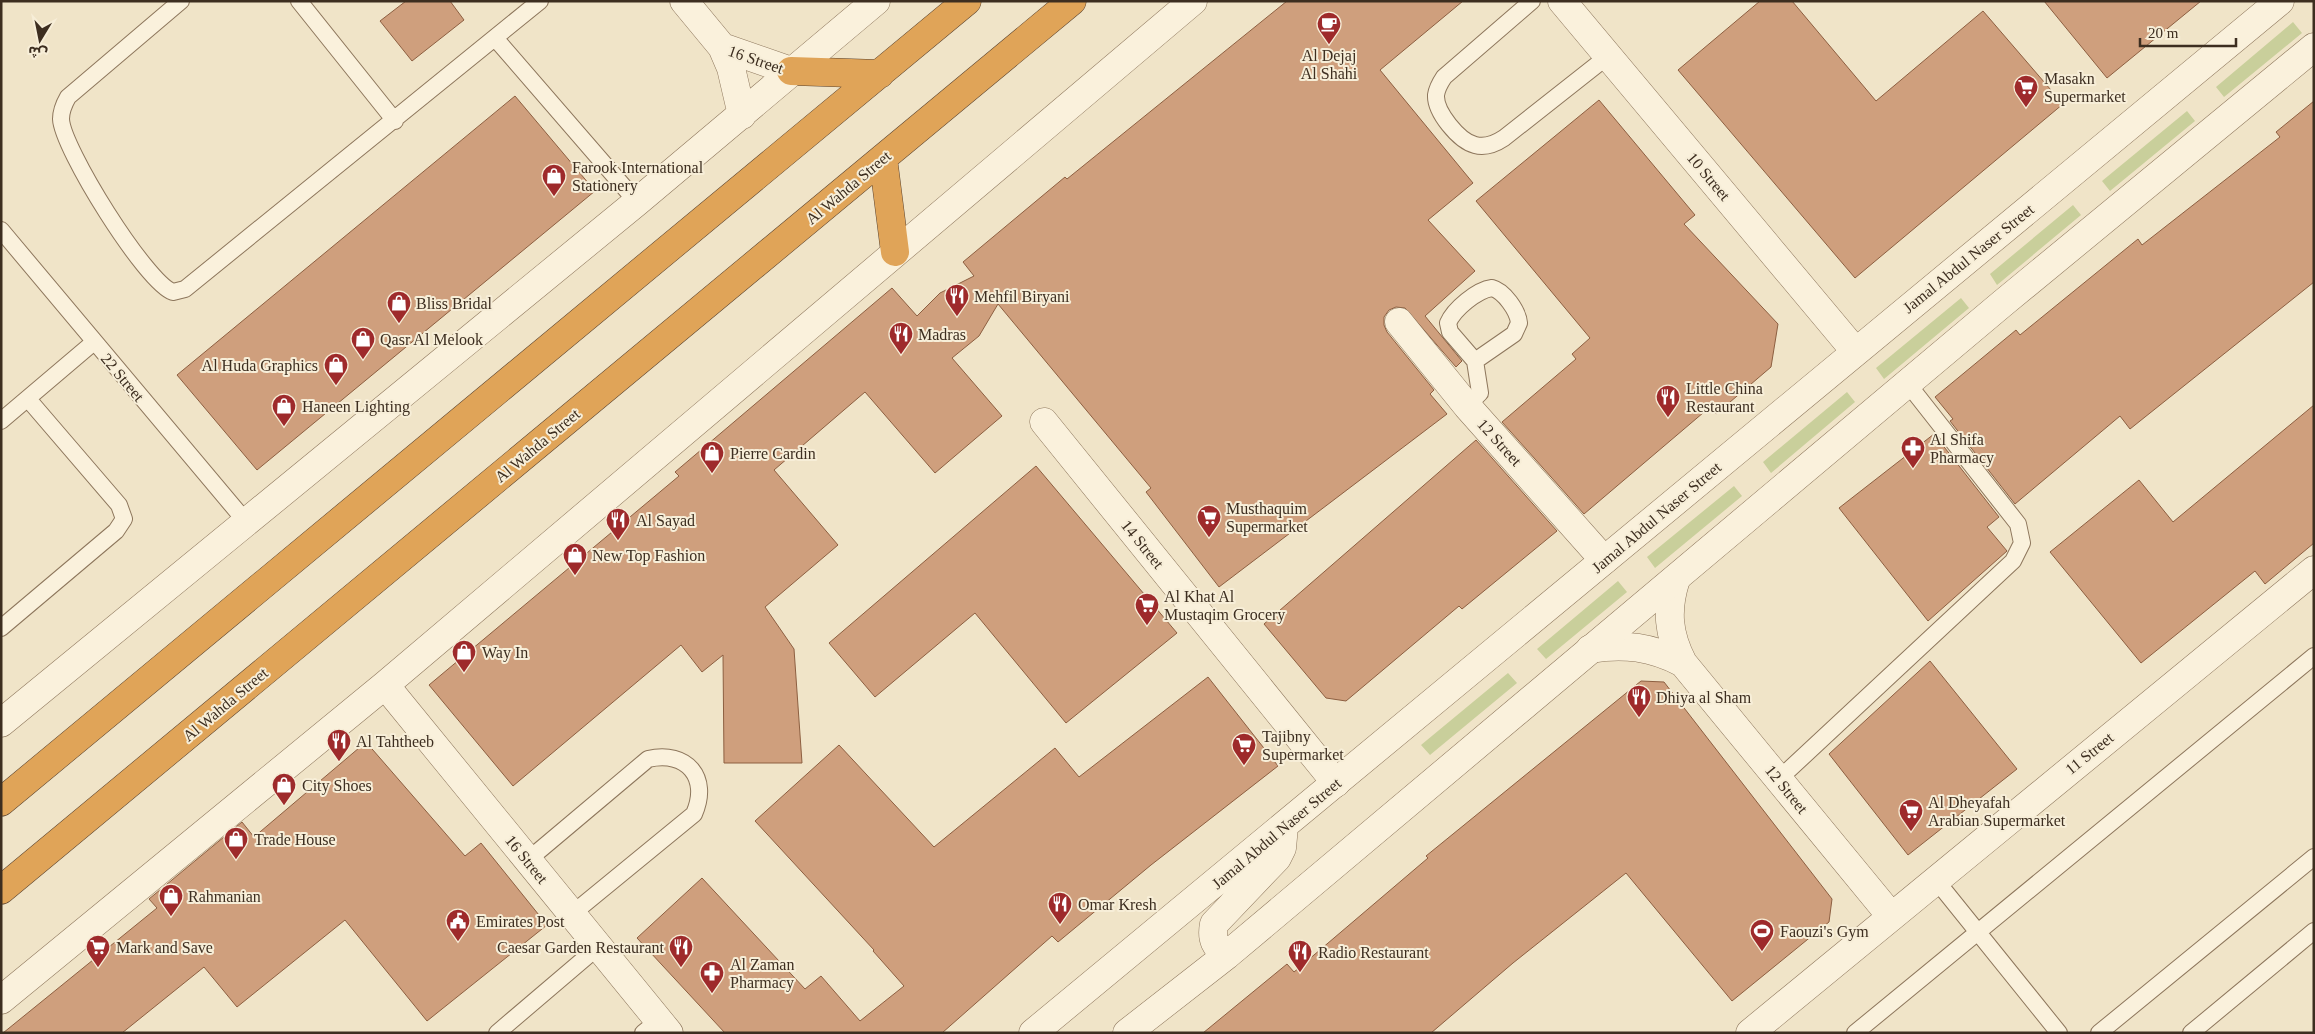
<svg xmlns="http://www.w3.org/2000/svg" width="2315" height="1034" font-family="'Times New Roman','Noto Sans Arabic',serif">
	<rect width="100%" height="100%" fill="#f0e4c8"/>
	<path fill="#c9cf9b" d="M 2293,22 L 2302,33 L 2224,97 L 2216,87 Z
		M 2187,111 L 2195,121 L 2110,191 L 2102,181 Z
		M 2073,205 L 2081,215 L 1997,285 L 1990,274 Z
		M 1961,298 L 1969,308 L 1884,379 L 1876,368 Z
		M 1847,392 L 1855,402 L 1771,473 L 1763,462 Z
		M 1734,486 L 1742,496 L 1655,568 L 1647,557 Z
		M 1618,581 L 1627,592 L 1546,659 L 1537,649 Z
		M 1508,673 L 1517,683 L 1430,755 L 1421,745 Z"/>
	<path fill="#cf9f7d" stroke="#8d5f41" d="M 406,1 L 450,1 L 464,20 L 412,61 L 380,21 Z
		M 1287,1 L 1463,1 L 1380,70 L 1473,183 L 1428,220 L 1475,271 L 1425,316 L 1462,361 L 1456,367 L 1405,308 L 1396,307 L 1389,310 L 1384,317 L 1384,325 L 1387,332 L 1434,390 L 1430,394 L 1447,414 L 1219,587 L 1146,492 L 1151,488 L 998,304 L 979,336 L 952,358 L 1002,416 L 935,473 L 865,392 L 774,470 L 838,545 L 765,607 L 794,649 L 802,763 L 724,763 L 723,655 L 702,672 L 681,645 L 513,786 L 429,685 L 679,476 L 675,472 L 892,288 L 917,316 L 940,293 L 974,276 L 963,262 L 1065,177 L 1067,179 Z
		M 1760,1 L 1792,1 L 1876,101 L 1983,11 L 2063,104 L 1855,278 L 1678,70 Z
		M 2044,1 L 2201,1 L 2107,78 Z
		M 515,96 L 595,191 L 257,470 L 177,375 Z
		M 1599,100 L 1695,215 L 1684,224 L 1778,324 L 1771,367 L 1716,414 L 1710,407 L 1584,514 L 1502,422 L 1576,359 L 1572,354 L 1590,338 L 1476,201 Z
		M 2314,101 L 2314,282 L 2130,429 L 2120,416 L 2015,504 L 1950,421 L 1953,419 L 1935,397 L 2016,330 L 2020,335 L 2138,239 L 2142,245 L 2280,137 L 2276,132 Z
		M 2314,405 L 2314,543 L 2265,584 L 2255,571 L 2141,663 L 2050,552 L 2139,480 L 2173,522 Z
		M 1934,434 L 1999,517 L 1987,527 L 2007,551 L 1928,621 L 1839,508 Z
		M 1476,440 L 1557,531 L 1462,609 L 1459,606 L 1346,701 L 1326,698 L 1264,624 Z
		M 1036,466 L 1177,633 L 1066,723 L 975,613 L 875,697 L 829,643 Z
		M 1930,661 L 2017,769 L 1908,855 L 1829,754 Z
		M 1208,677 L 1278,766 L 1151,865 L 1058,942 L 1052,936 L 942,1033 L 725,1033 L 637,938 L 702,878 L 805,989 L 821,976 L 860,1021 L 904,986 L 873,951 L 874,950 L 755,821 L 839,745 L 934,847 L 1055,748 L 1079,777 Z
		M 1641,681 L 1664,682 L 1832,899 L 1829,922 L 1732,1001 L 1626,873 L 1513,963 L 1431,1033 L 1203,1033 L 1287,964 L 1294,972 L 1428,858 L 1426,856 Z
		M 366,742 L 465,856 L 481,843 L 547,925 L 427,1021 L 345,920 L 237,1007 L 204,967 L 122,1033 L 3,1033 L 157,908 L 149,899 L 242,822 L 254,837 Z"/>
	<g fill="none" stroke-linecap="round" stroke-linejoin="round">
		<defs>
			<path id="service" d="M 181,1 L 68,97 C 64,104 61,110 61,119 C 62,148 146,283 173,292 L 185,289 L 540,1
				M 299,1 L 395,121
				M 1532,1 L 1444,77 C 1440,83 1437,88 1436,95 C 1435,112 1459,141 1475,145 C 1486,148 1495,144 1504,138 L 1608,56
				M 495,38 L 637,202
				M 1,230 L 247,523
				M 1492,288 C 1504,291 1518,311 1519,323 L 1514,334 L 1475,361 L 1450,332 L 1448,323 C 1454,309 1477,290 1492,288 Z
				M 1467,406 L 1480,393 L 1475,361
				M 1,421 L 94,342
				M 1,628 L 116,531 L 124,519 L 119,505 L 28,399
				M 1779,779 L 2013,561 L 2022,543 L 2018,524 L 1908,384
				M 528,860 L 648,759 C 687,750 710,778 694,814 L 572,914
				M 1935,879 L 2059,1033
				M 497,1033 L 598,947
				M 643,1033 L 659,1020
				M 1855,1033 L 2314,656
				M 2099,1033 L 2314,857
				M 2191,1033 L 2314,931"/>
			<path id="minor" d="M 684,1 L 722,47 L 731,68 L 742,115
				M 1562,1 L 1855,351
				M 722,47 L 791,71
				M 1399,322 L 1467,406 L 1604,560
				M 1044,422 L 1336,783
				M 1676,579 C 1666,610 1668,634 1683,663 L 1891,916
				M 1590,649 C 1624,643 1652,647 1683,663
				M 385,685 L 669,1033
				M 1,723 L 637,202 L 876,1
				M 1,1000 L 385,685 L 1193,1
				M 1750,1033 L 2314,570"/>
			<path id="tertiary" d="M 1227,955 C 1215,947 1211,939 1214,924 L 1277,858 L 1282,848 L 1284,826
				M 1033,1033 L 2280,1
				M 1127,1033 L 1227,955 L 2003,303 L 2314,47"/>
			<path id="motorway" d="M 791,71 L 880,74
				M 883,158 L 895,252
				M 1,802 L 967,1
				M 1,890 L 1072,1"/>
		</defs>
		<use href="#service" stroke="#8d765c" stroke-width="18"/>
		<use href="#minor" stroke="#8d765c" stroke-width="29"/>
		<use href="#tertiary" stroke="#8d765c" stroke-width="29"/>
		<use href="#motorway" stroke="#5b4430" stroke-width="29"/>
		<use href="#service" stroke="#faf1dc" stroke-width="16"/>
		<use href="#minor" stroke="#faf1dc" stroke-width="28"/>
		<use href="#tertiary" stroke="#faf1dc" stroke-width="28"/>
		<use href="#motorway" stroke="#e0a458" stroke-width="28"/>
	</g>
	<defs>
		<symbol id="cafe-pin" viewBox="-11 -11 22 30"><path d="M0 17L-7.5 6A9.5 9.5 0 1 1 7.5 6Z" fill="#9e2a2b" stroke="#f7eed8"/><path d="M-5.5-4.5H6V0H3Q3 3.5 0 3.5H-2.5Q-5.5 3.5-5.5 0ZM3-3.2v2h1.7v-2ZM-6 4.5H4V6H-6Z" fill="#fff"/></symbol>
		<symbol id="supermarket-pin" viewBox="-11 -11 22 30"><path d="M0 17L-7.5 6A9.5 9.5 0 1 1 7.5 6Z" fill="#9e2a2b" stroke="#f7eed8"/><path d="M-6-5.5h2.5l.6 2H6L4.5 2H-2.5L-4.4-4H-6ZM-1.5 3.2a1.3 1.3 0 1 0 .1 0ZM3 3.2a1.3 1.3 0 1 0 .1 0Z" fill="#fff"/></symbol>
		<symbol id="shop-pin" viewBox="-11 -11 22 30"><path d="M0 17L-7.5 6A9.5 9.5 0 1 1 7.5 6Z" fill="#9e2a2b" stroke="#f7eed8"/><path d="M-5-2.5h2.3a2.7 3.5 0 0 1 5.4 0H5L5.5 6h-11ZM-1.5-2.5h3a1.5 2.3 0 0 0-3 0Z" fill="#fff"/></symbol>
		<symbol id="restaurant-pin" viewBox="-11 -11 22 30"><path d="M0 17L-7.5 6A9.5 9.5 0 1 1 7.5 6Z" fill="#9e2a2b" stroke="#f7eed8"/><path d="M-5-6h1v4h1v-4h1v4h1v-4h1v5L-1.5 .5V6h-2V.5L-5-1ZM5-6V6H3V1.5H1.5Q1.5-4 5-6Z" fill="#fff"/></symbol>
		<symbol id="pharmacy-pin" viewBox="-11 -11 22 30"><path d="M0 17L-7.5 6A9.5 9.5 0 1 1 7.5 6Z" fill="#9e2a2b" stroke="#f7eed8"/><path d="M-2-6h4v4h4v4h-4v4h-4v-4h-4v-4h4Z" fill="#fff"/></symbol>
		<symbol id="civic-pin" viewBox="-11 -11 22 30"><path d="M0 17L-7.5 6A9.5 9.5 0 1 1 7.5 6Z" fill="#9e2a2b" stroke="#f7eed8"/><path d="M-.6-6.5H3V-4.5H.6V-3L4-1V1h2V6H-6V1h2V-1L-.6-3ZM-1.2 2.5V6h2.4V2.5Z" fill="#fff"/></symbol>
		<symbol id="stadium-pin" viewBox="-11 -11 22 30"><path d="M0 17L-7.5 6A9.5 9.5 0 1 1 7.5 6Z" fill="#9e2a2b" stroke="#f7eed8"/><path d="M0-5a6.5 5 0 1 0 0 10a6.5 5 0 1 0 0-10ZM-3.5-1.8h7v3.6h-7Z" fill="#fff"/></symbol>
	</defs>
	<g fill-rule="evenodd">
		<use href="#cafe-pin" x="1315" y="10" width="28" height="38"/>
		<use href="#supermarket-pin" x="2012" y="73" width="28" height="38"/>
		<use href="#shop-pin" x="540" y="162" width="28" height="38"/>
		<use href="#restaurant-pin" x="943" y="282" width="28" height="38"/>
		<use href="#shop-pin" x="385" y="289" width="28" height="38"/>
		<use href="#restaurant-pin" x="887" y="320" width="28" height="38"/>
		<use href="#shop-pin" x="349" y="325" width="28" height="38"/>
		<use href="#shop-pin" x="322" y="351" width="28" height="38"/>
		<use href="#restaurant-pin" x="1654" y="383" width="28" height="38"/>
		<use href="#shop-pin" x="270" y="392" width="28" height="38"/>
		<use href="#pharmacy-pin" x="1899" y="434" width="28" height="38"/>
		<use href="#shop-pin" x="698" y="439" width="28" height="38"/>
		<use href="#supermarket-pin" x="1195" y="503" width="28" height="38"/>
		<use href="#restaurant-pin" x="604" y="506" width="28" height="38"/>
		<use href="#shop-pin" x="561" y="541" width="28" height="38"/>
		<use href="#supermarket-pin" x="1133" y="591" width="28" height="38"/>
		<use href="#shop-pin" x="450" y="638" width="28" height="38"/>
		<use href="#restaurant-pin" x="1625" y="683" width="28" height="38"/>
		<use href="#restaurant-pin" x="325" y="727" width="28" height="38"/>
		<use href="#supermarket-pin" x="1230" y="731" width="28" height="38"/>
		<use href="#shop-pin" x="270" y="771" width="28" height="38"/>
		<use href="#supermarket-pin" x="1897" y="797" width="28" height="38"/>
		<use href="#shop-pin" x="222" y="825" width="28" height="38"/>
		<use href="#shop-pin" x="157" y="882" width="28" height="38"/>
		<use href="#restaurant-pin" x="1046" y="890" width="28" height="38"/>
		<use href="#civic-pin" x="444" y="907" width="28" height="38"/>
		<use href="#stadium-pin" x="1748" y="917" width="28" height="38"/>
		<use href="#supermarket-pin" x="84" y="933" width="28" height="38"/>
		<use href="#restaurant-pin" x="667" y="933" width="28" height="38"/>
		<use href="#restaurant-pin" x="1286" y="938" width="28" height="38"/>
		<use href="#pharmacy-pin" x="698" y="959" width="28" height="38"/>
	</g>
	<g text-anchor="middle" stroke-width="4" stroke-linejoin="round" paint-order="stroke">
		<g font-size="16" fill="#3d2e20" stroke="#f7eed8" text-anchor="start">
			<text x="1329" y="61" text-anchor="middle">Al Dejaj<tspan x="1329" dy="18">Al Shahi</tspan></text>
			<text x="2044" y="84">Masakn<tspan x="2044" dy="18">Supermarket</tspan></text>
			<text x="572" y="173">Farook International<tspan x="572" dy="18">Stationery</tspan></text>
			<text x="974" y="302">Mehfil Biryani</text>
			<text x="416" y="309">Bliss Bridal</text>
			<text x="918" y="340">Madras</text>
			<text x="380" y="345">Qasr Al Melook</text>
			<text x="318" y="371" text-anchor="end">Al Huda Graphics</text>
			<text x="1686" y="394">Little China<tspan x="1686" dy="18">Restaurant</tspan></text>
			<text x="302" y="412">Haneen Lighting</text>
			<text x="1930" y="445">Al Shifa<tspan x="1930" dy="18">Pharmacy</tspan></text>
			<text x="730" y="459">Pierre Cardin</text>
			<text x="1226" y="514">Musthaquim<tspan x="1226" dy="18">Supermarket</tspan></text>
			<text x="636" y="526">Al Sayad</text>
			<text x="592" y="561">New Top Fashion</text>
			<text x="1164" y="602">Al Khat Al<tspan x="1164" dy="18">Mustaqim Grocery</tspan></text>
			<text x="482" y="658">Way In</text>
			<text x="1656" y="703">Dhiya al Sham</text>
			<text x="1262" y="742">Tajibny<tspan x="1262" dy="18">Supermarket</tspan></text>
			<text x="356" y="747">Al Tahtheeb</text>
			<text x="302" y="791">City Shoes</text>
			<text x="1928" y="808">Al Dheyafah<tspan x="1928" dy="18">Arabian Supermarket</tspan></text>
			<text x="254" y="845">Trade House</text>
			<text x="188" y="902">Rahmanian</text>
			<text x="1078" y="910">Omar Kresh</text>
			<text x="476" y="927">Emirates Post</text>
			<text x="1780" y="937">Faouzi's Gym</text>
			<text x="116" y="953">Mark and Save</text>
			<text x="664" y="953" text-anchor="end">Caesar Garden Restaurant</text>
			<text x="1318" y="958">Radio Restaurant</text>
			<text x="730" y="970">Al Zaman<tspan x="730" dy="18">Pharmacy</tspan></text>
		</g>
		<g font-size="16" fill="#3d2e20" stroke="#f7eed8">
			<text transform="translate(756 59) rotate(19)" y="6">16 Street</text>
			<text transform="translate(1709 176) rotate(50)" y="6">10 Street</text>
			<text transform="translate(848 187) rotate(-40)" y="6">Al Wahda Street</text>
			<text transform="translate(1968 258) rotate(-39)" y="6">Jamal Abdul Naser Street</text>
			<text transform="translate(123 377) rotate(50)" y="6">22 Street</text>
			<text transform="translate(1500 442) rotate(48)" y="6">12 Street</text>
			<text transform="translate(537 445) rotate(-40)" y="6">Al Wahda Street</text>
			<text transform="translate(1656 517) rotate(-40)" y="6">Jamal Abdul Naser Street</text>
			<text transform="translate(1143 544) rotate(51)" y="6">14 Street</text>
			<text transform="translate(225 704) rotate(-40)" y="6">Al Wahda Street</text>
			<text transform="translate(2089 753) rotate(-39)" y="6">11 Street</text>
			<text transform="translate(1787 789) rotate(51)" y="6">12 Street</text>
			<text transform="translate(1276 833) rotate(-40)" y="6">Jamal Abdul Naser Street</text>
			<text transform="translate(527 859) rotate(51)" y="6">16 Street</text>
		</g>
	</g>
	<rect width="2315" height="1034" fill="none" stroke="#3d2e20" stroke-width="5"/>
	<g transform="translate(40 40) rotate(190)" stroke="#f7eed8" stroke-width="4" paint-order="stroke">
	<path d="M0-4L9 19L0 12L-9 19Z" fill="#3d2e20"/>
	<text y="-8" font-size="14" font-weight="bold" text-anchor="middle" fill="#3d2e20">ش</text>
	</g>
	<path d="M2140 38v8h96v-8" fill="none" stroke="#3d2e20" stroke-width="2.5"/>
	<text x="2148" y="38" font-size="15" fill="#3d2e20" stroke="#f7eed8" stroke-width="4" paint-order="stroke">20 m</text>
</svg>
